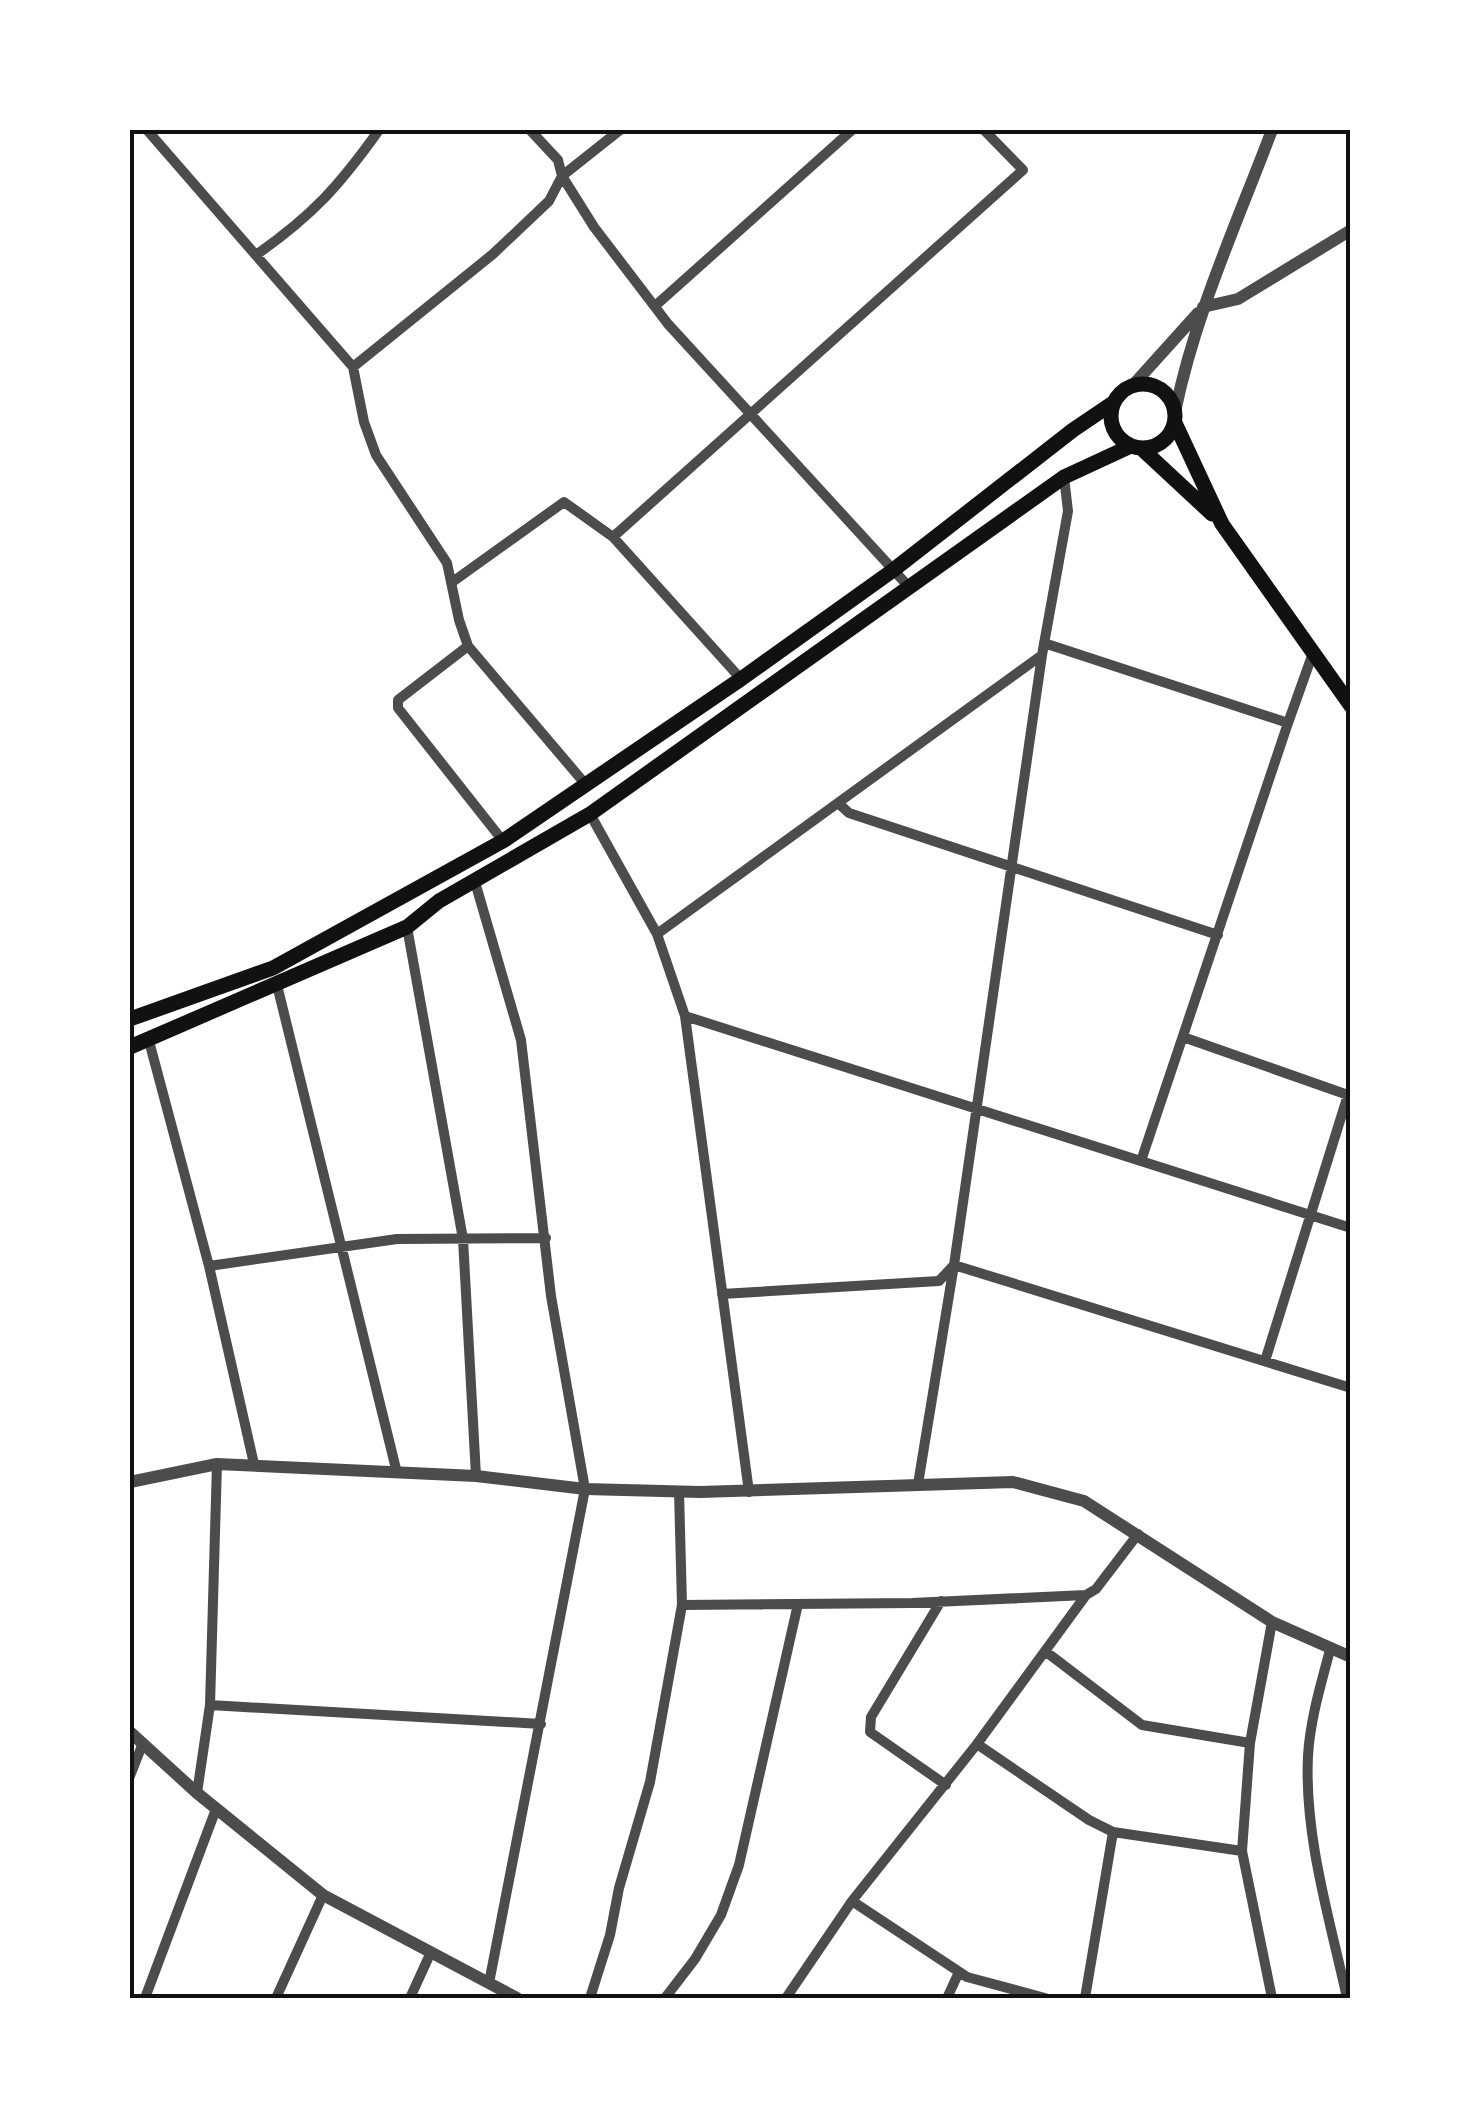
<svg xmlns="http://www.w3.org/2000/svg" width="1481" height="2128" font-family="Roboto,sans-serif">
	<rect width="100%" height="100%" fill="#fff"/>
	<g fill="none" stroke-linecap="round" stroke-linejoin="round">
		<path stroke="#4c4c4c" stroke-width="10" d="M 147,130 L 353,367 L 364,422 L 376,455 L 447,563 L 459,620 L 468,646 L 587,786
			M 530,130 L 558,160 L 562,176 L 594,227 L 668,324 L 909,587
			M 256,255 C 313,215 339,186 379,130
			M 655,306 L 852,130
			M 353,367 L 493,254 L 549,201 L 562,176 L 620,130
			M 613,537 L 1023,170 L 984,130
			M 451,583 L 564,502 L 613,537 L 741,679
			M 1044,643 L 1288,723 L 1313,653
			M 468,646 L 398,700 L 398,708 L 503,841
			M 838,803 L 849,813 L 1218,935
			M 590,814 L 657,934 L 685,1016 L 749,1492
			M 475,882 L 521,1040 L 551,1296 L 585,1489 L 489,1983
			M 407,927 L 463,1239 L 476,1476
			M 657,934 L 1042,655
			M 277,985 L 397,1473
			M 685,1016 L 1351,1228
			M 1183,1037 L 1348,1095 L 1265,1361
			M 149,1041 L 209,1266 L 254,1464
			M 1141,1161 L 1288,723
			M 209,1266 L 397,1239 L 546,1238
			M 722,1294 L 939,1281 L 954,1265 L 1351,1388
			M 918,1484 L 954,1265 L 1042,655 L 1068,511 L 1064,477
			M 941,1601 L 871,1717 L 870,1732 L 946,1785
			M 682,1605 L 912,1603 L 1086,1595
			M 1272,1622 L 1250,1743 L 1242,1851 L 1272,1998
			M 1330,1650 C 1321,1684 1310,1720 1308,1756 C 1304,1836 1330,1920 1347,1998
			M 1045,1651 L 1142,1725 L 1250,1743
			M 210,1705 L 541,1724
			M 977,1744 L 1089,1820 L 1113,1832 L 1242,1851
			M 130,1776 L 143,1743
			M 197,1793 L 210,1705 L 217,1464
			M 852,1901 L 967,1977 L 1045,1998
			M 145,1998 L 216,1809
			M 276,1998 L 323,1895
			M 410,1998 L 431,1952
			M 590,1998 L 610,1935 L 619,1888 L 650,1782 L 682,1605 L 679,1491
			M 665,1998 L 695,1959 L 721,1915 L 739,1865 L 798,1604
			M 786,1998 L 852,1901 L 977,1744 L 1086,1595 L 1096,1589 L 1138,1534
			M 947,1998 L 959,1972
			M 1085,1998 L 1113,1832"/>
		<path stroke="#4c4c4c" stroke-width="12" d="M 1203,307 L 1238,299 L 1351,230
			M 1134,384 L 1198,313
			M 1175,412 C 1195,314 1237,223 1272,130
			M 130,1482 L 217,1464 L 476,1476 L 585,1489 L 700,1492 L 1013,1482 L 1084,1501 L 1272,1622 L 1351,1657
			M 130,1732 L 197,1793 L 323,1895 L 517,1998"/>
		<path stroke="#111" stroke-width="15" d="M1111 416a32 32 0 1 1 64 0a32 32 0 1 1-64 0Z
			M 1175,423 L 1222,524 L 1351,706
			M 1141,448 L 1212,514
			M 130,1019 L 273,968 L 503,841 L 741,679 L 892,571 L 1073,430 L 1113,403
			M 130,1047 L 407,927 L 439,901 L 590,814 L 1064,477 L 1131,446"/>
	</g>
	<rect width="1481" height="2128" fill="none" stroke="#ffffff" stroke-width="265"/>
	<rect x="132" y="132" width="1216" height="1864" fill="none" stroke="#111" stroke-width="4"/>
</svg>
